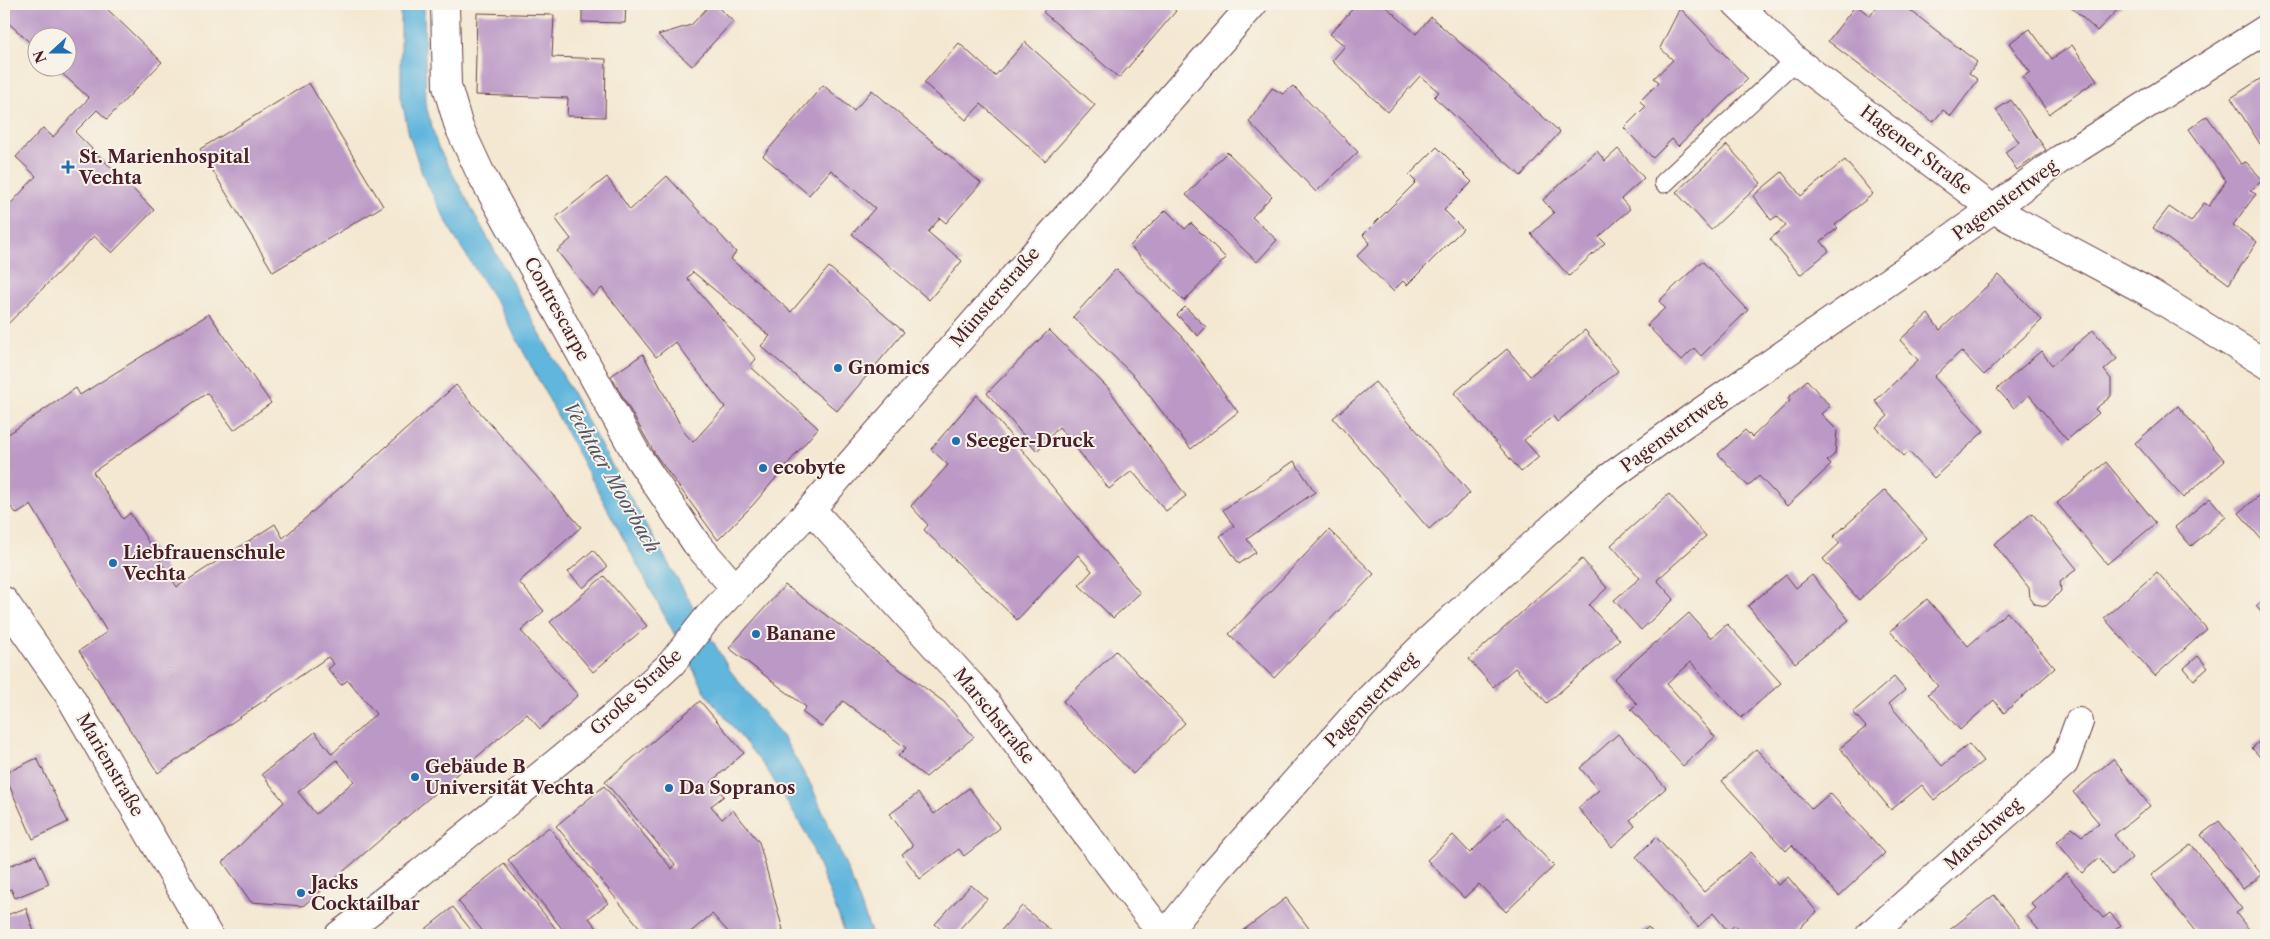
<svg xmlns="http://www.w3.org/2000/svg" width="2270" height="939" font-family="'Libre Caslon Text',serif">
	<rect width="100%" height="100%" fill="#f7f3e8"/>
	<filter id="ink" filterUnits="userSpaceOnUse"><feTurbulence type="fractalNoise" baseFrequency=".02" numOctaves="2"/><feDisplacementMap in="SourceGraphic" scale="10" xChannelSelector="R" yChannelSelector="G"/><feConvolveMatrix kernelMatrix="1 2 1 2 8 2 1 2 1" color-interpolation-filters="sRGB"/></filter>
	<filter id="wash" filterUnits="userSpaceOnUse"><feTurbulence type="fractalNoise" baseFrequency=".0096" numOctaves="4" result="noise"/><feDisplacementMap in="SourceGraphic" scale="20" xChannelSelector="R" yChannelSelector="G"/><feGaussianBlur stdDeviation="1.12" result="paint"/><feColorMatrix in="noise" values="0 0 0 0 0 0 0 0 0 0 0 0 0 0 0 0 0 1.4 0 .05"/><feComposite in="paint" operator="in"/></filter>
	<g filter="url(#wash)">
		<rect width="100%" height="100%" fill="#f4e8d2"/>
		<path fill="#60b6dd" stroke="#556a84" d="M 401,4 L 424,4 L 426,106 L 437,145 L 606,455 L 729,669 L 784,739 L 812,787 L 851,878 L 872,935 L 846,935 L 807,835 L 768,771 L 707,695 L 500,308 L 454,236 L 423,176 L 409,135 L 401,96 Z"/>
		<g id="blocks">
			<path fill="#bb99c6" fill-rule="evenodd" d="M 4,4 L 102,4 L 162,62 L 107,119 L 97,110 L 75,132 L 154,210 L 112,253 L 94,236 L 4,328 L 4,211 L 36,176 L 16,157 L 43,128 L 53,137 L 89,98 L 56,68 L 68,68 L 68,38 L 38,38 L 38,50 L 4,19 Z
				M 582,4 L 626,4 L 625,23 L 582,22 Z
				M 711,4 L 714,4 L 733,21 L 692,66 L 658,35 L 691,25 Z
				M 1050,4 L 1167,4 L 1176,11 L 1119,78 L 1043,12 Z
				M 1357,4 L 1383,4 L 1416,34 L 1431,17 L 1560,132 L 1521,176 L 1434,97 L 1439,92 L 1420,76 L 1388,112 L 1332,61 L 1345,46 L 1330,34 Z
				M 1879,4 L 1902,4 L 1977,62 L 1969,73 L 1978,80 L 1951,116 L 1943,110 L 1933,122 L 1828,41 L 1856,5 L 1870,16 Z
				M 2068,4 L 2123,4 L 2097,31 Z
				M 1680,8 L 1748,79 L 1678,146 L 1672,139 L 1653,158 L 1624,128 L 1645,107 L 1640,101 L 1659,82 L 1654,78 L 1673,60 L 1660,48 Z
				M 477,13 L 554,15 L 552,57 L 606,59 L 605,117 L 567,116 L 568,98 L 475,95 Z
				M 2030,29 L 2052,59 L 2072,45 L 2097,80 L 2049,114 L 2023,77 L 2030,72 L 2009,43 Z
				M 1025,42 L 1095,105 L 1045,161 L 981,104 L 966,120 L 924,83 L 959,43 L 995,76 Z
				M 2266,75 L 2266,140 L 2260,144 L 2231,98 Z
				M 309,83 L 383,206 L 273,272 L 200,149 Z
				M 823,85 L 854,111 L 872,90 L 981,183 L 946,223 L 940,218 L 928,232 L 962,261 L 929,300 L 852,234 L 875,208 L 831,170 L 809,195 L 763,156 Z
				M 1293,86 L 1358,152 L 1316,192 L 1249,122 L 1272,88 L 1283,94 Z
				M 2011,100 L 2046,150 L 2017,170 L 2005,152 L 2019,142 L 1996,110 Z
				M 2207,116 L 2241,164 L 2246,162 L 2263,180 L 2250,191 L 2256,194 L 2233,225 L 2257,242 L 2229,284 L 2153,228 L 2169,207 L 2191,222 L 2204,203 L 2209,206 L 2226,181 L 2189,129 Z
				M 1727,145 L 1761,183 L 1711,230 L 1676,192 Z
				M 1437,147 L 1472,182 L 1444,210 L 1463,229 L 1407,285 L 1403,281 L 1393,291 L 1357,256 L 1370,243 L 1363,235 L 1416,182 L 1409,175 Z
				M 1618,149 L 1644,178 L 1621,199 L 1630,209 L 1599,237 L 1605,243 L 1569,276 L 1531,234 L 1554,213 L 1543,200 L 1597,151 L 1605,161 Z
				M 1227,152 L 1272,196 L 1252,217 L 1277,240 L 1257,262 L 1186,195 Z
				M 1845,160 L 1873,194 L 1835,225 L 1838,228 L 1821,241 L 1829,251 L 1800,275 L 1770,239 L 1786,226 L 1777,216 L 1771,220 L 1753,196 L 1782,172 L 1801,196 Z
				M 667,176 L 736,252 L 731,259 L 791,312 L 829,267 L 904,332 L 837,411 L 761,346 L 770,336 L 693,272 L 687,278 L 756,359 L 750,366 L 818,428 L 753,505 L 718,540 L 655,454 L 611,376 L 643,354 L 684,432 L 693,442 L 725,407 L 675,342 L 656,357 L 602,288 L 593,296 L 557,251 L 571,239 L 555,218 L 607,177 L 630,210 Z
				M 1166,210 L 1185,229 L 1191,223 L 1226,258 L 1184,301 L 1130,246 Z
				M 1702,261 L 1748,310 L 1701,356 L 1694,348 L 1681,361 L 1647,325 L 1665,308 L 1659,301 Z
				M 1116,269 L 1183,337 L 1238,412 L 1191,449 L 1135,377 L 1073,317 Z
				M 1999,275 L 2042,320 L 1984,375 L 1961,351 L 1934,377 L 1984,431 L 1934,478 L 1909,452 L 1904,456 L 1876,427 L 1888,416 L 1875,401 L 1918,360 L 1900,340 L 1928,314 L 1940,330 Z
				M 1185,307 L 1206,327 L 1198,336 L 1177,315 Z
				M 209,314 L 271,403 L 234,430 L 207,393 L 93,472 L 123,519 L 130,513 L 177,587 L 275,524 L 283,538 L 456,385 L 581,527 L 519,582 L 544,611 L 521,631 L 578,695 L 540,729 L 527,714 L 303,906 L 251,902 L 223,862 L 284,802 L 262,774 L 315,732 L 332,754 L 376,714 L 348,680 L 341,685 L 328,669 L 334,664 L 328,657 L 158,773 L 79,651 L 107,632 L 31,505 L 17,514 L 9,505 L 4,509 L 4,437 L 76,388 L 80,395 ZM 337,760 L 354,781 L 316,814 L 298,792 Z
				M 1049,330 L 1108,388 L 1186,496 L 1166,511 L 1132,471 L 1109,489 L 1059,427 L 1037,451 L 987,393 Z
				M 1585,330 L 1618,371 L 1557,422 L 1553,416 L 1524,440 L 1539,457 L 1521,472 L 1454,393 L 1507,349 L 1530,376 Z
				M 2093,330 L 2117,359 L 2104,370 L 2111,379 L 2111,396 L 2095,409 L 2099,413 L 2067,440 L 2029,395 L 2014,408 L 1997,389 L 2041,351 L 2052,365 Z
				M 1807,380 L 1830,406 L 1821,414 L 1837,430 L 1835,454 L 1827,461 L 1831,465 L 1787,506 L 1759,476 L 1748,486 L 1718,454 L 1745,430 L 1752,437 L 1790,401 L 1788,398 Z
				M 1375,382 L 1470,493 L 1429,529 L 1333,418 Z
				M 977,395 L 1140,593 L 1113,618 L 1079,585 L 1092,571 L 1078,555 L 1017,620 L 924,530 L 928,525 L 911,506 L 948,465 L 931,449 Z
				M 2178,406 L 2225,461 L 2183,498 L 2135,443 Z
				M 1294,461 L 1315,492 L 1247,539 L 1256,552 L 1239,564 L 1220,536 L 1234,526 L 1223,510 Z
				M 2106,462 L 2156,523 L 2107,564 L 2057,503 Z
				M 2266,489 L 2266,545 L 2239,513 Z
				M 1885,490 L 1927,538 L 1859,600 L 1823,559 L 1840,543 L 1833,537 Z
				M 1669,494 L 1706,536 L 1657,580 L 1674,599 L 1641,630 L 1614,600 L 1640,578 L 1611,545 Z
				M 2210,498 L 2226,517 L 2191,546 L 2175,527 Z
				M 2032,513 L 2077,569 L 2060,582 L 2061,591 L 2046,606 L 2035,604 L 2030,598 L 2029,588 L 1994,544 Z
				M 1329,530 L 1374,574 L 1274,678 L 1229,634 Z
				M 593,550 L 607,567 L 583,588 L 568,572 Z
				M 1582,559 L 1607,588 L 1589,605 L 1620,640 L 1547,703 L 1515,668 L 1493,687 L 1469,659 Z
				M 2157,572 L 2207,629 L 2155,676 L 2104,618 Z
				M 1786,575 L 1796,588 L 1812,575 L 1849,620 L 1795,663 L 1748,606 Z
				M 604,576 L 647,626 L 593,672 L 550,622 Z
				M 785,585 L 944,702 L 974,737 L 926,777 L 898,756 L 906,748 L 843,701 L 822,727 L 802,712 L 806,707 L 729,648 Z
				M 2266,597 L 2266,618 L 2256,606 Z
				M 1927,599 L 1968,646 L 2007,612 L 2055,668 L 2004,713 L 1994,700 L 1960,730 L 1928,694 L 1938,686 L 1890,631 Z
				M 1689,613 L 1711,638 L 1727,624 L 1781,683 L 1741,718 L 1691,662 L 1667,684 L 1715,737 L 1683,766 L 1631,709 L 1637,704 L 1614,679 Z
				M 1116,651 L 1185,723 L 1133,774 L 1063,701 Z
				M 2198,656 L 2208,668 L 2194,680 L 2184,668 Z
				M 1894,677 L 1905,690 L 1889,704 L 1942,766 L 1969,744 L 1983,761 L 1934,800 L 1922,785 L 1891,810 L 1840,748 L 1866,727 L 1853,712 Z
				M 700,701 L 744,753 L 711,782 L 724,796 L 711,806 L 722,819 L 733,810 L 759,842 L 783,930 L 777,935 L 731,935 L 712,914 L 687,935 L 646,935 L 556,826 L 604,786 L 672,869 L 675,864 L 605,782 Z
				M 1618,734 L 1666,788 L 1630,820 L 1635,826 L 1612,847 L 1578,808 L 1599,790 L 1580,768 Z
				M 2266,736 L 2266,764 L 2252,748 Z
				M 1756,749 L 1812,809 L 1830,793 L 1885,853 L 1839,896 L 1792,845 L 1786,851 L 1722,781 Z
				M 37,758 L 68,822 L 33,839 L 4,774 Z
				M 2113,759 L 2150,806 L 2114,835 L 2132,858 L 2112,875 L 2099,858 L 2082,873 L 2057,842 L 2072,828 L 2082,836 L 2099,823 L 2073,792 Z
				M 969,788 L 1000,828 L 964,856 L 959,849 L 920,879 L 902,854 L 913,846 L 890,814 L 918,793 L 934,814 Z
				M 1507,817 L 1554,866 L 1506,912 L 1479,884 L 1464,898 L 1427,860 L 1453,835 L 1470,853 Z
				M 2219,821 L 2262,875 L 2243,889 L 2201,835 Z
				M 549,827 L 608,903 L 589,918 L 602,935 L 567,935 L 508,860 Z
				M 1656,837 L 1704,892 L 1751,852 L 1778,885 L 1788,877 L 1817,912 L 1791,935 L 1743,935 L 1735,925 L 1728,931 L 1713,913 L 1698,927 L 1636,857 Z
				M 2191,844 L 2242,909 L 2236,913 L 2253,935 L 2198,935 L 2151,875 Z
				M 36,855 L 49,884 L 15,898 L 11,889 L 4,892 L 4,868 Z
				M 504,864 L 557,930 L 551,935 L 486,935 L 458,901 Z
				M 2066,873 L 2103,918 L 2110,913 L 2121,925 L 2114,931 L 2118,935 L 2043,935 L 2027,916 L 2036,908 L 2031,903 Z
				M 971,885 L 987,899 L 954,935 L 947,935 L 935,924 Z
				M 1994,895 L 2026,935 L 1949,935 L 1947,932 Z
				M 1286,898 L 1314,935 L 1237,935 Z
				M 1022,906 L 1056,935 L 997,935 Z
				M 453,907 L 475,935 L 418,935 Z
				M 26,908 L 35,935 L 4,935 L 4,916 Z
				M 1648,927 L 1655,935 L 1639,935 Z"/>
		</g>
	</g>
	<g filter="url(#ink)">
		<use href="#blocks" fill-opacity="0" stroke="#643d44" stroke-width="1"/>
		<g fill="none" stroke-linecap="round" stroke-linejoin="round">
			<defs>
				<path id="service" d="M 1664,183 L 1795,60"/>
				<path id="minor" d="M 445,4 L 447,86 L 459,127 L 480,172 L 638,457 L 696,543 L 735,588
					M 1737,4 L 1795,60 L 1993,209 L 2150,293 L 2266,364
					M 4,601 L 69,695 L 208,935
					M 1165,935 L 1216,871 L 1368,700 L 1430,639 L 1599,485 L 1679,427 L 1993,209 L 2059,160 L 2266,29
					M 1870,935 L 2064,763 L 2079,722"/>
				<path id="tertiary" d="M 811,509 L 985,701 L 1163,935
					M 339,935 L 420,873 L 613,717 L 671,664 L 709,616 L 811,509 L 1253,4"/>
			</defs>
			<use href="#service" stroke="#643d44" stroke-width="21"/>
			<use href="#minor" stroke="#643d44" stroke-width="30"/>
			<use href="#tertiary" stroke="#643d44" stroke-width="30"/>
			<use href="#service" stroke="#fff" stroke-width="19"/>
			<use href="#minor" stroke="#fff" stroke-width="28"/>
			<use href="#tertiary" stroke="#fff" stroke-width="28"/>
		</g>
	</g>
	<g fill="#1f6fb2" stroke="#f7f3e8" stroke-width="2">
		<path d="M65.5 159.5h5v5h5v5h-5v5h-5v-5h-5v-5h5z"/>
		<circle cx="838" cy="368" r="5"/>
		<circle cx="956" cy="441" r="5"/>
		<circle cx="763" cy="468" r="5"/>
		<circle cx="113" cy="563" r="5"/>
		<circle cx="756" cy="634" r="5"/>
		<circle cx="415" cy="777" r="5"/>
		<circle cx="669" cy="788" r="5"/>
		<circle cx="301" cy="893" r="5"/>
	</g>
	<g text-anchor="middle" stroke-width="4" stroke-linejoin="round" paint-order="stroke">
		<g font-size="18" fill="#4a1f2b" stroke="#f7f3e8">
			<text transform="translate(1916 150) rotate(37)" y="6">Hagener Straße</text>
			<text transform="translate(2005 200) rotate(-36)" y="6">Pagenstertweg</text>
			<text transform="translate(995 297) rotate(-49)" y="6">Münsterstraße</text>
			<text transform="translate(557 309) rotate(61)" y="6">Contrescarpe</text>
			<text transform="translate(1673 432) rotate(-36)" y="6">Pagenstertweg</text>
			<text transform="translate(636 692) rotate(-43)" y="6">Große Straße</text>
			<text transform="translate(1371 700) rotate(-46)" y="6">Pagenstertweg</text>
			<text transform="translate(994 716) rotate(51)" y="6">Marschstraße</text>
			<text transform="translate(110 765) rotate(60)" y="6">Marienstraße</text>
			<text transform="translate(1983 834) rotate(-42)" y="6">Marschweg</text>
		</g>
		<g font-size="18" font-weight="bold" fill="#4a1f2b" stroke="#f7f3e8" text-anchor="start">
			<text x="79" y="163">St. Marienhospital<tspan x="79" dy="21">Vechta</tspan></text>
			<text x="848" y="374">Gnomics</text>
			<text x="966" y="447">Seeger-Druck</text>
			<text x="773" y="474">ecobyte</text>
			<text x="123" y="559">Liebfrauenschule<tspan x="123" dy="21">Vechta</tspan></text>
			<text x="766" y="640">Banane</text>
			<text x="425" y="773">Gebäude B<tspan x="425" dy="21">Universität Vechta</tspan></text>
			<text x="679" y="794">Da Sopranos</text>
			<text x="311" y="889">Jacks<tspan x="311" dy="21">Cocktailbar</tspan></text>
		</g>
		<g font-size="19" font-style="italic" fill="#525469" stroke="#f7f3e8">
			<text transform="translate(612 477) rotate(60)" y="7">Vechtaer Moorbach</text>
		</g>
	</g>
	<rect width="2270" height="939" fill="none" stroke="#f7f3e8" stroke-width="20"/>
	<g transform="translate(52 52) rotate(249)"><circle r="24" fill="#f7f3e8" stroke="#b29e9c"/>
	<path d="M0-4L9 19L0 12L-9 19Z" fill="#1f6fb2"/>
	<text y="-8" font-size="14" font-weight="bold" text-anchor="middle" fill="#4a1f2b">N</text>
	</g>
</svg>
